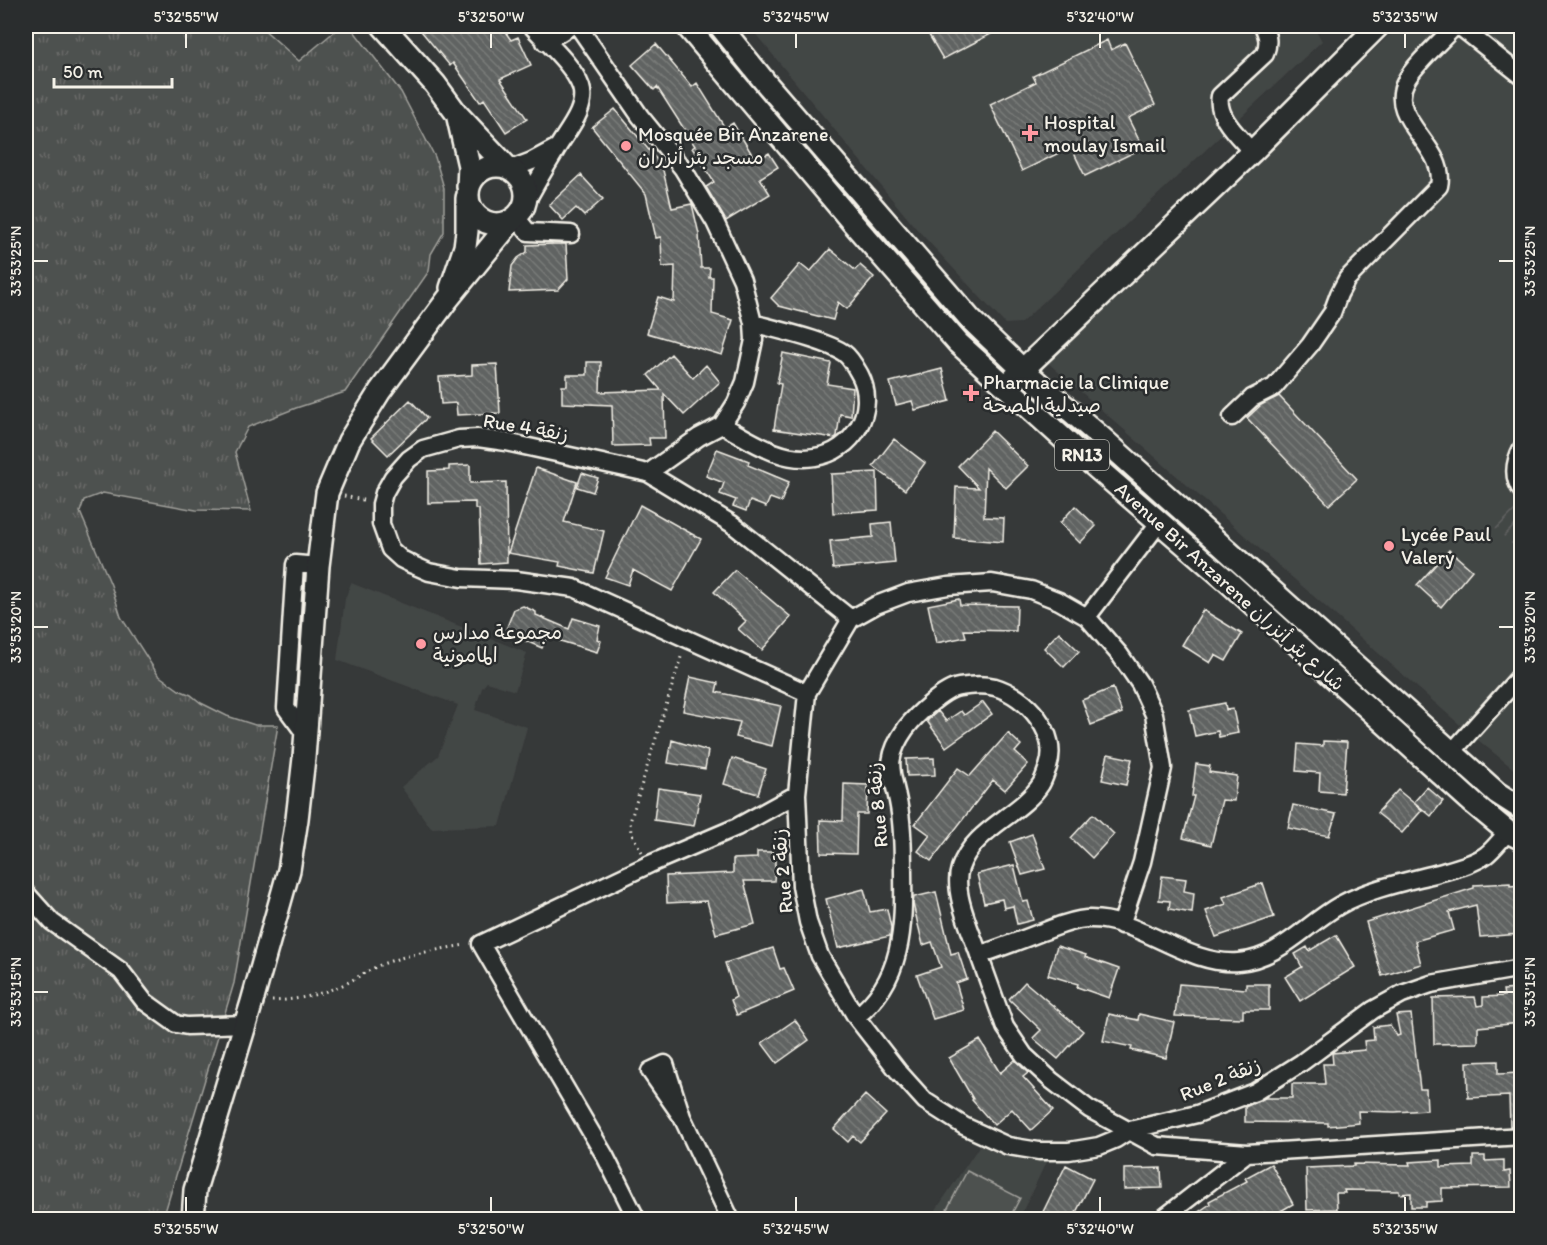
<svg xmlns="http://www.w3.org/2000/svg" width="1547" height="1245" font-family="Itim,'Playpen Sans Arabic',sans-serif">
	<defs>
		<pattern id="industrial-furrows" width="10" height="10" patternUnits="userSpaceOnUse" patternTransform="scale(1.5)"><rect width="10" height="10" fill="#434645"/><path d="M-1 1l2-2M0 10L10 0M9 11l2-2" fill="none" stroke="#5f6160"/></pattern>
		<pattern id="grass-tufts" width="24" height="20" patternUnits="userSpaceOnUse" patternTransform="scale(1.5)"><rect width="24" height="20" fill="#4e514f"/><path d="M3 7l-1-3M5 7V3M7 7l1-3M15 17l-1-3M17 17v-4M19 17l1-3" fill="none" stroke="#686a68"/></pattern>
		<pattern id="building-back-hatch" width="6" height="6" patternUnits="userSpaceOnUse" patternTransform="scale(1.5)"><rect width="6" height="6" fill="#616362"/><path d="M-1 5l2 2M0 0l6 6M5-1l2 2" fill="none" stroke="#787a78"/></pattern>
	</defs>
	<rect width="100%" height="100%" fill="#363939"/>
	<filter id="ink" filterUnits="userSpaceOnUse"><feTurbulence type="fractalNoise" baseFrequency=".0167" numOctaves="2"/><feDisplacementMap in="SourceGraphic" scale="12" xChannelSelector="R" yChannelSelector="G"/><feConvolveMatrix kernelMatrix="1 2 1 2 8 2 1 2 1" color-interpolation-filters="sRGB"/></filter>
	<g filter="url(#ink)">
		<path fill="#434645" d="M 749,26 L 1325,26 L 1317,32 L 1322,41 L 1021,323 L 1005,324 L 914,226 Z
			M 1399,26 L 1521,26 L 1521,775 L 1467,731 L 1047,362 Z
			M 351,583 L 527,653 L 515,691 L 487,682 L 482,688 L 475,710 L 527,727 L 500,826 L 431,828 L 401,787 L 438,756 L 458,705 L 337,660 L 345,599 Z
			M 980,1145 L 1004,1156 L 1026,1160 L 1047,1160 L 1019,1219 L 929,1220 Z"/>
		<path fill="url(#industrial-furrows)" d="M 1517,502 L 1521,506 L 1521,553 L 1493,526 Z"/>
		<path fill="url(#grass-tufts)" stroke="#a1a19c" stroke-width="1.5" d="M 26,26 L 260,26 L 299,61 L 341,26 L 350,26 L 401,92 L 435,157 L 444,188 L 444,232 L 431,254 L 429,271 L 345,392 L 296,408 L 248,427 L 235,452 L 251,511 L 196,510 L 103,493 L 84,500 L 80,512 L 111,585 L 121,617 L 158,675 L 179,690 L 191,695 L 201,703 L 227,716 L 255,725 L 278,725 L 234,983 L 165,1212 L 166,1219 L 26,1219 Z"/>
		<path fill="#4e514f" stroke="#a1a19c" stroke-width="1.5" d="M 967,1171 L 1020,1198 L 1009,1219 L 942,1219 Z"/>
		<path fill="url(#building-back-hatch)" stroke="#f4f1e8" stroke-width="1.5" d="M 417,26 L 501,26 L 511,40 L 518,37 L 531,65 L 500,79 L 527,119 L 506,132 L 484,99 L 480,102 L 453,63 L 450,66 Z
			M 947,26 L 1006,26 L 943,59 L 929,35 Z
			M 1107,40 L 1111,50 L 1125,43 L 1155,105 L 1128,118 L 1143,148 L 1085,176 L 1071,147 L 1022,171 L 990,104 L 1036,82 L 1033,76 Z
			M 656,44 L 692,87 L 697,83 L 725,128 L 733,123 L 756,161 L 769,153 L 778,167 L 760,178 L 770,194 L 726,221 L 706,187 L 714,182 L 692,148 L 695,146 L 657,87 L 654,90 L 632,65 Z
			M 615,109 L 662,166 L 672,208 L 692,204 L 699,234 L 701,268 L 710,268 L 709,277 L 713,277 L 712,314 L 733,320 L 722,355 L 647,333 L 658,297 L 674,302 L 675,266 L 662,267 L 661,237 L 656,238 L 646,194 L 592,127 Z
			M 581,175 L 603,199 L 584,216 L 576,208 L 563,220 L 549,205 Z
			M 554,244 L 566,244 L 568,279 L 558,290 L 509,292 L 512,266 L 518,258 L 527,252 L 527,245 Z
			M 830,249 L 855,270 L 860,265 L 874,277 L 847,309 L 838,302 L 833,320 L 779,306 L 771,298 L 800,264 L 810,272 Z
			M 783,353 L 831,363 L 827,384 L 853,388 L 851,416 L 840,414 L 837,436 L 835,438 L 774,429 L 781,384 L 777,383 Z
			M 671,354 L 693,378 L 706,365 L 720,382 L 684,415 L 664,394 L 665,438 L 649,438 L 650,445 L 613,446 L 612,405 L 562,403 L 562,386 L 567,386 L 567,375 L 587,375 L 587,362 L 601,362 L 600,392 L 661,390 L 648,375 Z
			M 497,364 L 500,413 L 457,415 L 456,403 L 441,404 L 439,377 L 472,375 L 472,365 Z
			M 942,369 L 950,401 L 915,410 L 912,401 L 896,405 L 890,382 Z
			M 1279,396 L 1357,479 L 1329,505 L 1247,418 L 1261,405 Z
			M 410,400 L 427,418 L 388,455 L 371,438 Z
			M 992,431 L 1028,466 L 1006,488 L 986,468 L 984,517 L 1004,518 L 1003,542 L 954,538 L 956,487 L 979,488 L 958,466 Z
			M 894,439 L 925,463 L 905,490 L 873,466 Z
			M 717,449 L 749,461 L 748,465 L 789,482 L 781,502 L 770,498 L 766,507 L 750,501 L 746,511 L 733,506 L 736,500 L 720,494 L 724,483 L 706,476 Z
			M 470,465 L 470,483 L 506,482 L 507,562 L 481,564 L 479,509 L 475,509 L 475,502 L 428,503 L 428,471 L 449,470 L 449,466 Z
			M 536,468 L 577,482 L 564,522 L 604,531 L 594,573 L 559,566 L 560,562 L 508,553 Z
			M 877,472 L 878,510 L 833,513 L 831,474 Z
			M 582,473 L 598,478 L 593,492 L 577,487 Z
			M 640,505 L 701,539 L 672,591 L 633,570 L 628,585 L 605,577 Z
			M 1075,506 L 1096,526 L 1080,543 L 1060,523 Z
			M 891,522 L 895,563 L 833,569 L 830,541 L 873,537 L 872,524 Z
			M 1449,550 L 1472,570 L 1441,607 L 1417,585 Z
			M 735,570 L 791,617 L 762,650 L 738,629 L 746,621 L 714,592 Z
			M 959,599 L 960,605 L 1017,606 L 1016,631 L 964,630 L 966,637 L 936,643 L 928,605 Z
			M 523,606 L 536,612 L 536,615 L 569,629 L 573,618 L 600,626 L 597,639 L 601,641 L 597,652 L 547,637 L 542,648 L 505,632 L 514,609 Z
			M 1203,610 L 1242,634 L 1226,661 L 1215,655 L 1210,663 L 1182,645 Z
			M 1059,632 L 1079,651 L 1064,667 L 1044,648 Z
			M 690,677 L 718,683 L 716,692 L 781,706 L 772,746 L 736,737 L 740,722 L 683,711 Z
			M 1113,688 L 1122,713 L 1091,725 L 1082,700 Z
			M 983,702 L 992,714 L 946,747 L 927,721 L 938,711 L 946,721 L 961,711 L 964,715 Z
			M 1225,703 L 1226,710 L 1233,709 L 1238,733 L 1219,737 L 1218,731 L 1195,736 L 1189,710 Z
			M 1008,733 L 1021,745 L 1015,752 L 1028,764 L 1005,790 L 993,780 L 931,861 L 918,851 L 930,835 L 915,824 L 958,768 L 970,776 Z
			M 672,740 L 708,751 L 705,769 L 668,763 Z
			M 1323,741 L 1347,742 L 1343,793 L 1319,791 L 1320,773 L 1296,771 L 1298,744 L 1323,746 Z
			M 1108,754 L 1132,759 L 1126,785 L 1102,780 Z
			M 732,758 L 766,769 L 758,794 L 724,784 Z
			M 934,758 L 935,775 L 907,776 L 906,759 Z
			M 1196,764 L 1210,766 L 1209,772 L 1237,776 L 1234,801 L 1222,800 L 1211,845 L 1183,838 L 1194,796 L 1192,796 Z
			M 844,784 L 868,785 L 867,814 L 857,814 L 856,854 L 821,853 L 820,820 L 843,821 Z
			M 1427,787 L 1443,801 L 1431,816 L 1414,802 Z
			M 658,788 L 700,794 L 694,826 L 654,820 Z
			M 1398,790 L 1422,810 L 1402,833 L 1377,813 Z
			M 1293,805 L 1336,814 L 1329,836 L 1288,828 Z
			M 1093,814 L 1114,834 L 1092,858 L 1071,838 Z
			M 1032,834 L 1045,869 L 1022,875 L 1010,842 Z
			M 757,852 L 775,852 L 775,868 L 774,881 L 744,881 L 755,924 L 716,934 L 707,901 L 667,903 L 666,876 L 733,873 L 733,859 L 757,858 Z
			M 1014,865 L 1023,902 L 1028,901 L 1033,920 L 1017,924 L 1013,906 L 1004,908 L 1002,899 L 984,903 L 977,874 Z
			M 1162,876 L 1186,879 L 1184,891 L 1194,893 L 1192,913 L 1169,909 L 1170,901 L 1159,900 Z
			M 1263,883 L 1274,917 L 1216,937 L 1206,911 L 1226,904 L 1223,897 Z
			M 1510,883 L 1510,886 L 1520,885 L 1521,934 L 1480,937 L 1476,905 L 1449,912 L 1454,930 L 1415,941 L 1421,964 L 1382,976 L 1366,922 L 1474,888 L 1474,885 Z
			M 864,889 L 870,912 L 887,909 L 891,927 L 890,936 L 838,948 L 826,899 Z
			M 936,892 L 951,954 L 958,952 L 967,979 L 956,983 L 964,1010 L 933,1019 L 917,975 L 941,967 L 932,942 L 923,945 L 913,904 L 914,897 Z
			M 1336,935 L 1355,967 L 1300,1001 L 1285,977 L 1302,967 L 1295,954 L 1307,947 L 1309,951 Z
			M 1057,946 L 1086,955 L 1085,957 L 1119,969 L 1109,998 L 1077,987 L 1078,984 L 1048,975 Z
			M 773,948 L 780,969 L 784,968 L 794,991 L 737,1015 L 731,1000 L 736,997 L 725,963 Z
			M 1025,982 L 1083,1031 L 1058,1059 L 1033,1038 L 1041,1030 L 1009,999 Z
			M 1179,984 L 1246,989 L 1246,984 L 1269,984 L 1269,1010 L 1243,1010 L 1243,1018 L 1175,1016 Z
			M 1521,989 L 1521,1023 L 1478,1027 L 1478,1043 L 1434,1044 L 1433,998 L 1475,997 L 1477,1006 L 1483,1005 L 1483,997 L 1504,996 L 1503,990 Z
			M 1109,1014 L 1138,1020 L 1139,1014 L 1174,1022 L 1166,1058 L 1131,1050 L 1132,1047 L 1103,1041 Z
			M 1411,1014 L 1420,1089 L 1426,1089 L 1427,1110 L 1395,1112 L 1358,1111 L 1359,1123 L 1328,1126 L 1328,1123 L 1245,1122 L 1245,1107 L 1265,1098 L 1292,1098 L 1292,1084 L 1325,1084 L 1323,1064 L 1333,1064 L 1332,1053 L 1365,1050 L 1364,1041 L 1374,1040 L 1373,1027 L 1390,1025 L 1397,1036 L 1400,1035 L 1396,1015 Z
			M 795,1020 L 809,1040 L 777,1063 L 762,1043 Z
			M 980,1040 L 1000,1073 L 1015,1060 L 1028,1073 L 1023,1077 L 1053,1110 L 1031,1130 L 1012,1109 L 994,1125 L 972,1100 L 973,1099 L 949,1058 Z
			M 1498,1061 L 1498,1074 L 1521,1073 L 1521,1126 L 1510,1126 L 1509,1096 L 1468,1098 L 1467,1062 Z
			M 865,1095 L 886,1114 L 860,1142 L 853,1136 L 848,1142 L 834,1129 Z
			M 1473,1156 L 1485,1156 L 1485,1161 L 1504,1160 L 1504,1172 L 1510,1171 L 1511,1187 L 1442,1188 L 1442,1201 L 1426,1202 L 1426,1207 L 1411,1207 L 1411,1193 L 1399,1194 L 1399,1191 L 1344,1190 L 1345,1193 L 1336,1193 L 1337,1209 L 1307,1210 L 1306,1168 L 1354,1166 L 1354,1164 L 1410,1165 L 1409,1162 L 1441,1160 L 1441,1167 L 1473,1166 Z
			M 1271,1164 L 1293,1204 L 1265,1220 L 1187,1220 L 1210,1204 L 1209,1201 L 1247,1181 L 1245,1178 Z
			M 1066,1165 L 1093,1179 L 1072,1220 L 1039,1220 Z
			M 1161,1168 L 1162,1188 L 1124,1189 L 1124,1169 Z"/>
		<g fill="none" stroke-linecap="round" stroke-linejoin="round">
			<defs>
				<path id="minor" d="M 578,26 L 640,116 L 683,169 L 715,222 L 742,280 L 753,323 L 754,340 L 745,382 L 736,403 L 722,425 L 699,437 L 648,473
					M 1459,26 L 1522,76
					M 545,42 L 571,26
					M 1252,152 C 1240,137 1216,118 1220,96 L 1265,54 C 1269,43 1268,36 1263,26
					M 511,169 L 532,161 L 556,148
					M 524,206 C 534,187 545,168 556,150 C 566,132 588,109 581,87 C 573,65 547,43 532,26
					M 516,217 L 528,232 L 571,234
					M 1232,417 L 1252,398 L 1274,387 L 1310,345 L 1332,313 L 1339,294 L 1347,279 L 1439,186 C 1448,147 1385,119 1406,81 C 1413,66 1443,39 1455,26
					M 722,425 C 750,440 781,463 815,457 C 853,452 878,410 860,375 C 856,368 851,358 844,353 C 825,340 777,330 753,323
					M 1522,448 C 1514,463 1512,477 1522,491
					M 1087,617 L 1159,523
					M 807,693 L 574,588 L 516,580 L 461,578 L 429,572 L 413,565 L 401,559 L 390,549 L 381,524 L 381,504 L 384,493 L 393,477 L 409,459 L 423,449 L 459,439 L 478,438 L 506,442 L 648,473 L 732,524 L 851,619
					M 306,735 L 286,708 L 295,564 L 318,566
					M 1452,752 L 1522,674
					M 1508,832 C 1501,839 1494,849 1486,855 C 1472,865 1452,869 1435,874 C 1404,882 1369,889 1340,905 C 1306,924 1279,959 1238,962 C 1185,966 1139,916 1086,919 C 1070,920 1054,928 1039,933 C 1019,941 999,948 979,955 L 1005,1027 L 1024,1055 L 1051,1080 L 1089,1109 L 1157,1146 L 1247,1153 L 1522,1136
					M 26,893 L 52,922 L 121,971 L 144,1001 L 176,1024 L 187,1026 L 245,1024
					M 1121,925 L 1142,862 L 1163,768 L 1154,714 L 1140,684 L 1120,655 L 1087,617 L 1059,601 L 1031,590 L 992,583 L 948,586 L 908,593 L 876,605 L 851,619 L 807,693 L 797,794 L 801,886 L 808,922 L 820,956 L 856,1017 L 898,1071 L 925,1101 L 964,1126 L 1008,1146 L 1039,1151 L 1069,1151 L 1099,1146 L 1116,1139 L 1130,1130 L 1197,1114 L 1255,1092 L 1301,1063 L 1373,1010 L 1402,994 L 1431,984 L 1522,968
					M 856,1017 C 903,981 904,927 903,872 C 903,853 903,833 900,813 C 895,774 880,765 906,728 C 916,715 944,689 959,687 C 972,685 983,684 995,687 C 1026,696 1060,733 1048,767 C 1046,772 1044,779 1041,784 C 1020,816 973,829 960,868 C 952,892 971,931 979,955
					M 682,1117 L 650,1071 L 665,1064 L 682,1117 L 730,1218 L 727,1220
					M 637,1220 L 605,1156 L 481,944 L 650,864 L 737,827 L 797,794
					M 1161,1220 L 1247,1153"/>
				<path id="major" d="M 383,26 L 435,84 L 457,114 L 507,167
					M 687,26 L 853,223 L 958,343 L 1077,451 L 1226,580 L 1473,803 L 1508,832 L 1522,839
					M 720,26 L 765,82 L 971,320 L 1023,370 L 1102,438 L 1497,793 L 1522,809
					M 458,118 L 469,166 L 468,187
					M468 195a29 29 0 1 1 58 0a29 29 0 1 1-58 0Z
					M 451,288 L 465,247 L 467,231 L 467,198
					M 1012,380 L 1252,152 L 1378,26
					M 193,1220 L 195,1190 L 252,1002 L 289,870 L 297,819 L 304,758 L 318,566 L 327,493 L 349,441 L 380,391 L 447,300 L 513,219"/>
			</defs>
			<use href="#minor" stroke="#f4f1e8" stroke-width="21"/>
			<use href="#major" stroke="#f4f1e8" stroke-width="26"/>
			<path stroke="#f4f1e8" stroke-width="3" stroke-dasharray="1.5 4.5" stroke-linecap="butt" d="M 344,496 L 367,501
				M 642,852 L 631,833 L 630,822 L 682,654
				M 272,1001 C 299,1000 323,994 347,983 C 358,977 369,970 380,965 C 407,954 437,950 465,945"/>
			<use href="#minor" stroke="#2a2d2e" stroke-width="16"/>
			<use href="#major" stroke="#2a2d2e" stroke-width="21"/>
		</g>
	</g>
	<path fill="none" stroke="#f4f1e8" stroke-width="2" d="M 186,33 L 186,48M 491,33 L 491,48M 796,33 L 796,48M 1100,33 L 1100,48M 1405,33 L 1405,48M 33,261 L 48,261M 1499,261 L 1514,261M 33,627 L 48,627M 1499,627 L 1514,627M 33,992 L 48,992M 1499,992 L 1514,992M 186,1197 L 186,1212M 491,1197 L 491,1212M 796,1197 L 796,1212M 1100,1197 L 1100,1212M 1405,1197 L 1405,1212"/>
	<g fill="#ff9aa2" stroke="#2a2d2e" stroke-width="2">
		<path d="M1027 124h6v6h6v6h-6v6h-6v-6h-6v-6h6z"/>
		<circle cx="626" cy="146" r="6"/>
		<path d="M968 384h6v6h6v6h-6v6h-6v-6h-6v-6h6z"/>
		<circle cx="1389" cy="546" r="6"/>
		<circle cx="421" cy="644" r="6"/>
	</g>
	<g text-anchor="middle" stroke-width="5" stroke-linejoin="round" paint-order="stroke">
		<rect fill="#2a2d2e" stroke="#b7b6b0" stroke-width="1.5" x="1055" y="440" width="54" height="30" rx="4.5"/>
		<g font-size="18" font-weight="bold" fill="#f4f1e8">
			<text x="1082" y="461">RN13</text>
		</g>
		<g font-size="20" fill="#f4f1e8" stroke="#2a2d2e" text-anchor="start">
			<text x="1044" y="129">Hospital<tspan x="1044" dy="23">moulay Ismail</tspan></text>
			<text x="638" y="141">Mosquée Bir Anzarene<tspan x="638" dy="23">مسجد بئر أنزران</tspan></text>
			<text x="983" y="389">Pharmacie la Clinique<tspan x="983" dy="23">صيدلية المصحة</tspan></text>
			<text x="1401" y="541">Lycée Paul<tspan x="1401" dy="23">Valery</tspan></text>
			<text x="433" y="639">مجموعة مدارس<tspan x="433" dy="23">المامونية</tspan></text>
		</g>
		<g font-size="20" fill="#f4f1e8" stroke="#2a2d2e">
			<text transform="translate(526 427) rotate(10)" y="7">Rue 4 زنقة</text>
			<text transform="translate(1230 586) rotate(42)" y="7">Avenue Bir Anzarene شارع بئر أنزران</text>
			<text transform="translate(877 805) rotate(-95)" y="7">Rue 8 زنقة</text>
			<text transform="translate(782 871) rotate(-95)" y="7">Rue 2 زنقة</text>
			<text transform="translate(1220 1079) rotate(-22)" y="7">Rue 2 زنقة</text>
		</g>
	</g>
	<rect width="1547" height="1245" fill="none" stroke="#2a2d2e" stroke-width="66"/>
	<path d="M54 78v9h118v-9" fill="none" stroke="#f4f1e8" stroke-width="3"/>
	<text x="63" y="78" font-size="18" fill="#f4f1e8" stroke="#2a2d2e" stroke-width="4.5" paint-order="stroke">50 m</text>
	<rect x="33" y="33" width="1481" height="1179" fill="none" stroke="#f4f1e8" stroke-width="2"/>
	<g font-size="15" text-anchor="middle" fill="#f4f1e8">
		<text x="186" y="22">5°32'55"W</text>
		<text x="491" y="22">5°32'50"W</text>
		<text x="796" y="22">5°32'45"W</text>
		<text x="1100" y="22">5°32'40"W</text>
		<text x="1405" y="22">5°32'35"W</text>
		<text transform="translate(16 261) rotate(-90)" y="5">33°53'25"N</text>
		<text transform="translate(1530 261) rotate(-90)" y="5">33°53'25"N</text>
		<text transform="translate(16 627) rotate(-90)" y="5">33°53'20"N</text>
		<text transform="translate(1530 627) rotate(-90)" y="5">33°53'20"N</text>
		<text transform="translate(16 992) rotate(-90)" y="5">33°53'15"N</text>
		<text transform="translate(1530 992) rotate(-90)" y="5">33°53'15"N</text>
		<text x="186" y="1234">5°32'55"W</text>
		<text x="491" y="1234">5°32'50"W</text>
		<text x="796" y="1234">5°32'45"W</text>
		<text x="1100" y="1234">5°32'40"W</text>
		<text x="1405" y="1234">5°32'35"W</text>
	</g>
</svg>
